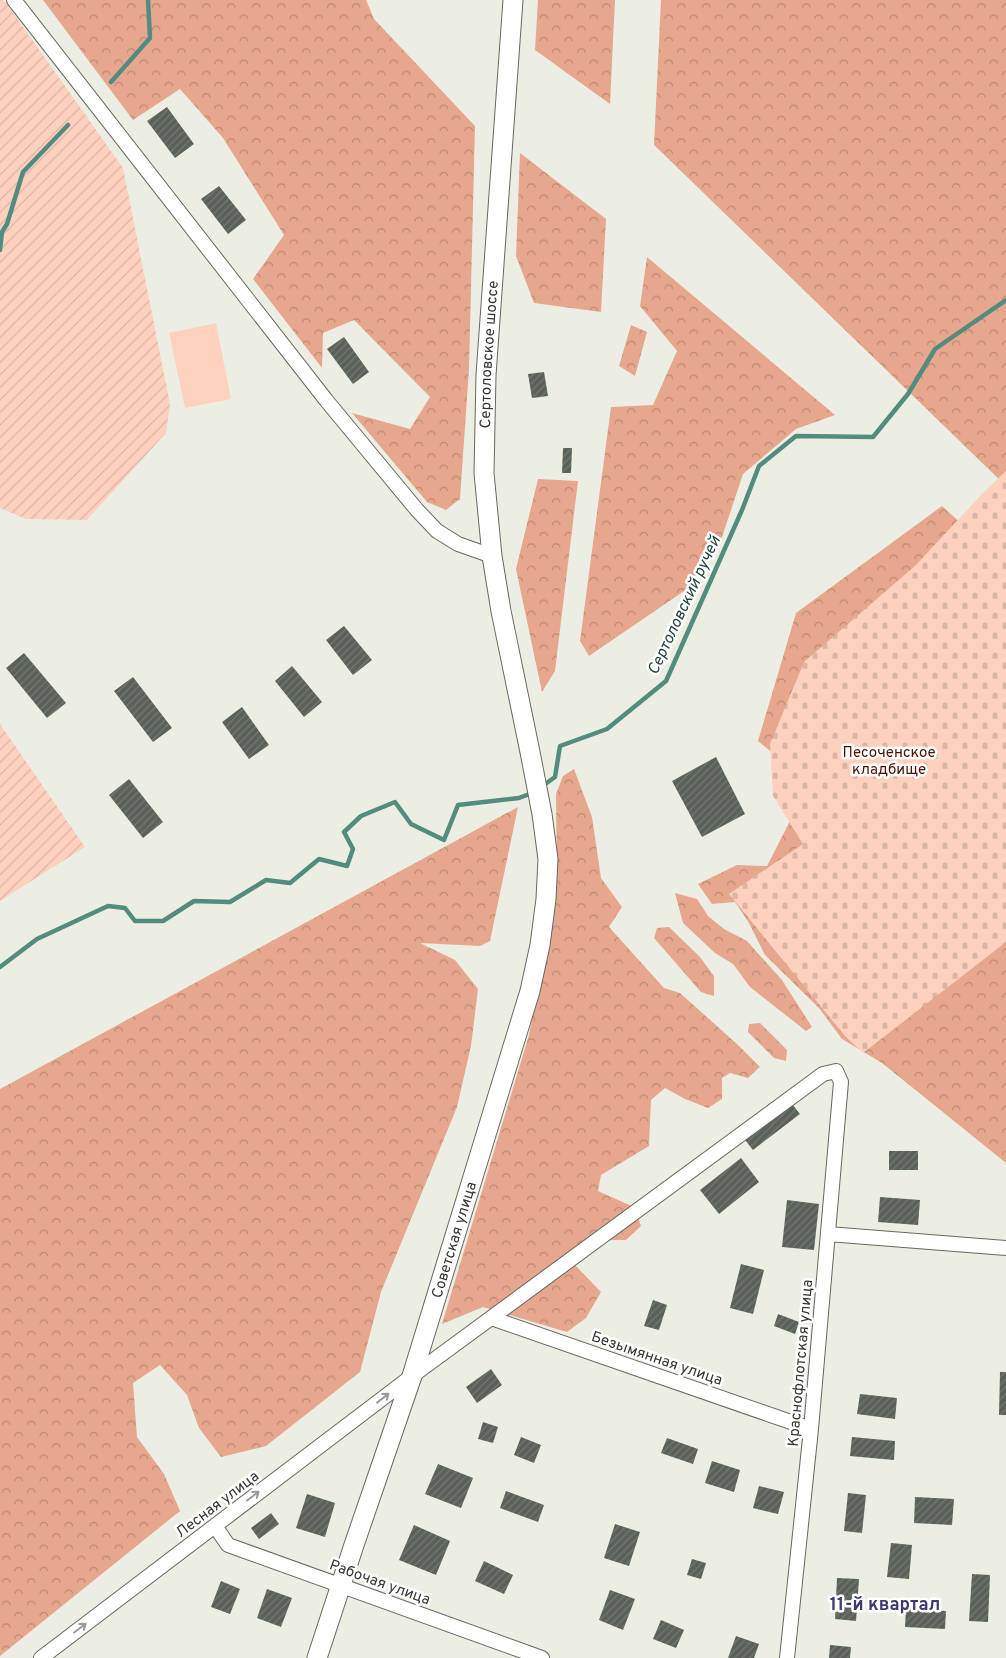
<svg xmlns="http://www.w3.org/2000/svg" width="1006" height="1658" font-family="Overpass,sans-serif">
	<defs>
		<pattern id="forest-crowns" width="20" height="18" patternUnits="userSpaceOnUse" patternTransform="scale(1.25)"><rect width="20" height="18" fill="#e7a78e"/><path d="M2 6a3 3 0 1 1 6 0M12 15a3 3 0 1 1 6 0" fill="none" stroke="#bc8974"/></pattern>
		<pattern id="cemetery-stones" width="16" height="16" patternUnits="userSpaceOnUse" patternTransform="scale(1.25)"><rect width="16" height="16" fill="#fed1bf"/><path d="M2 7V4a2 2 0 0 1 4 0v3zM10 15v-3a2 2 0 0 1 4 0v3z" fill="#dab4a4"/></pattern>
		<pattern id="garden-furrows" width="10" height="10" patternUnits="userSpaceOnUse" patternTransform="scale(1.25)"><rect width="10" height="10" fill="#fed1bf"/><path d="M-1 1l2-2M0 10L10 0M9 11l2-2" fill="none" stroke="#dab4a4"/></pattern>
		<pattern id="building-hatch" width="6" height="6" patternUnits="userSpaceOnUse" patternTransform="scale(1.25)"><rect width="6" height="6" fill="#596159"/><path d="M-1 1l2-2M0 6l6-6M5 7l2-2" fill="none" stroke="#737973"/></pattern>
	</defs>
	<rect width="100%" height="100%" fill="#edeee3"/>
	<path fill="#fed1bf" d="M 216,323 L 231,399 L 185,408 L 169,333 Z"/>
	<path fill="url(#forest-crowns)" d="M 43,0 L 366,0 L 374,19 L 475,126 L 469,369 L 460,499 L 446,510 L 427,502 L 352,413 L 410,429 L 430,397 L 354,320 L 323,333 L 322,368 L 253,279 L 284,235 L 223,138 L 180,89 L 133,120 Z
		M 538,0 L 615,0 L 610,104 L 535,50 Z
		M 661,0 L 1006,0 L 1006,486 L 654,145 Z
		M 520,153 L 606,219 L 601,312 L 534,303 L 516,256 Z
		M 647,257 L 835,415 L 796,429 L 743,474 L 720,543 L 684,591 L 589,656 L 580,641 L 611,407 L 653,405 L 677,351 L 640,306 Z
		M 631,325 L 647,332 L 635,376 L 619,366 Z
		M 538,479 L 578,481 L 555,671 L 542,692 L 516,569 Z
		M 942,506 L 1006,564 L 1006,1163 L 882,1063 L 842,1039 L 819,1008 L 765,955 L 749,923 L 735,902 L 712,904 L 698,884 L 737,865 L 767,866 L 794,813 L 812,785 L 758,741 L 796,613 Z
		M 574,769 L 592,817 L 601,878 L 622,907 L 609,927 L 664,988 L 680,993 L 738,1045 L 760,1067 L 748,1078 L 730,1073 L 722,1078 L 722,1099 L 708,1108 L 685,1099 L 665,1088 L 651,1100 L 649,1146 L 601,1175 L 598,1191 L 634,1207 L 641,1226 L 626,1240 L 591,1240 L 574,1264 L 601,1292 L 586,1318 L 567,1332 L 483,1307 L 442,1324 L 529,1035 L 557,885 L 556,794 L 563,776 Z
		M 518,807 L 490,941 L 480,946 L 420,943 L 455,960 L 478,989 L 471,1046 L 457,1107 L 381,1292 L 360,1372 L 266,1446 L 221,1457 L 199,1428 L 187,1395 L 160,1365 L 133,1383 L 137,1437 L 164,1474 L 180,1511 L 0,1656 L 0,1089 Z
		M 675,893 L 697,899 L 708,916 L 724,929 L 747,941 L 782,980 L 812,1027 L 806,1031 L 750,987 L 733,964 L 715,953 L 683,923 Z
		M 669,927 L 700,957 L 714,976 L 714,996 L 701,992 L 654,938 L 657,928 Z
		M 760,1023 L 787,1050 L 786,1061 L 774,1058 L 748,1032 L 749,1024 Z"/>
	<path fill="url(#cemetery-stones)" d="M 1006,471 L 1006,942 L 863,1053 L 845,1036 L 729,894 L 803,844 L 773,796 L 770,744 L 804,662 L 916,565 L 982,494 Z"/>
	<path fill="url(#garden-furrows)" d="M 0,0 L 4,0 L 123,168 L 170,404 L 166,433 L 87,520 L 26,519 L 0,508 Z
		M 0,724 L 85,847 L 0,901 Z"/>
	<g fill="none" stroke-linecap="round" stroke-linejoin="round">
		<path stroke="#528c7f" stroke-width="4.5" d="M 111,82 L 150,38 L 148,0
			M 0,250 L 2,232 L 7,224 L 23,172 L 68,125
			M 541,787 L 555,777 L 560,746 L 607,729 L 666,681 L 742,510 L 759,466 L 796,436 L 873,437 L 908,394 L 935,349 L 1006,300
			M 0,967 L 37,939 L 108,906 L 125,908 L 135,921 L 163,921 L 194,901 L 230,902 L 266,880 L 290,883 L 319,859 L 347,866 L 353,849 L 344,832 L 361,816 L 395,802 L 411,824 L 444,840 L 458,805 L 519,798 L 532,793"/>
	</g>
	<path fill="url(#building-hatch)" d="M 167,107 L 194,144 L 175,158 L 147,121 Z
		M 219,186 L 246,220 L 228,234 L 201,199 Z
		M 344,337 L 369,372 L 353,384 L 327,349 Z
		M 544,372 L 548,396 L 532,398 L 528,374 Z
		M 563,448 L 572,448 L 571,473 L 562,473 Z
		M 344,626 L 372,660 L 353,675 L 326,640 Z
		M 24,653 L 66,703 L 47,718 L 6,668 Z
		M 292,666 L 322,702 L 304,717 L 275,681 Z
		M 133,677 L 172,728 L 153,742 L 114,691 Z
		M 242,707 L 269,745 L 249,759 L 222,722 Z
		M 716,757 L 745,814 L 702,837 L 672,781 Z
		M 129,779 L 163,822 L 143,838 L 109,795 Z
		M 792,1104 L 800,1114 L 753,1150 L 745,1140 Z
		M 889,1151 L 918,1151 L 918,1170 L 889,1170 Z
		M 741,1158 L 759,1182 L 719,1214 L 700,1190 Z
		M 880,1197 L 920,1200 L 918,1225 L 878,1222 Z
		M 787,1200 L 819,1204 L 814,1250 L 782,1247 Z
		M 741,1264 L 764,1270 L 753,1314 L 730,1308 Z
		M 653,1300 L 667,1305 L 659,1330 L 644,1326 Z
		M 778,1314 L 799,1322 L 795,1334 L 774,1326 Z
		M 491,1369 L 502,1385 L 477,1403 L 466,1387 Z
		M 1000,1372 L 1006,1372 L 1006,1415 L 999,1415 Z
		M 860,1394 L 897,1398 L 895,1419 L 857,1414 Z
		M 483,1422 L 498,1427 L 493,1443 L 478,1439 Z
		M 521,1437 L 541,1445 L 534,1463 L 514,1455 Z
		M 852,1437 L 895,1441 L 894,1460 L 850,1456 Z
		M 667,1438 L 698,1449 L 693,1464 L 661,1453 Z
		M 712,1461 L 740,1470 L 734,1492 L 705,1483 Z
		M 438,1464 L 473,1478 L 461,1508 L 425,1494 Z
		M 759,1486 L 784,1492 L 778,1514 L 753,1508 Z
		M 506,1491 L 544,1505 L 538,1522 L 500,1508 Z
		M 848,1493 L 866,1495 L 862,1533 L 844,1531 Z
		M 307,1494 L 335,1503 L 325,1537 L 296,1528 Z
		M 915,1497 L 954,1499 L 952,1525 L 914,1523 Z
		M 271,1513 L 279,1524 L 259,1539 L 251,1528 Z
		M 615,1524 L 640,1532 L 629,1566 L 604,1558 Z
		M 414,1525 L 450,1541 L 436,1575 L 399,1560 Z
		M 891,1543 L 912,1545 L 909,1579 L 887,1577 Z
		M 692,1559 L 706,1563 L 701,1579 L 687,1575 Z
		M 484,1561 L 513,1575 L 504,1594 L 475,1581 Z
		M 972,1574 L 990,1575 L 988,1622 L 969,1621 Z
		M 837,1578 L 859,1579 L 856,1621 L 835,1619 Z
		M 221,1581 L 240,1589 L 230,1614 L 211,1607 Z
		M 267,1589 L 292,1598 L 281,1627 L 257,1618 Z
		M 610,1590 L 635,1599 L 623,1630 L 599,1620 Z
		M 906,1609 L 946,1611 L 945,1629 L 905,1627 Z
		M 661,1620 L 684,1630 L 676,1648 L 653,1639 Z
		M 736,1636 L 759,1644 L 754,1658 L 728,1658 Z
		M 830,1645 L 851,1647 L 850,1658 L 829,1658 Z"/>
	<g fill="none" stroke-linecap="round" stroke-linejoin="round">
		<defs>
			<path id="street" d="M 14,0 L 326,400 L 417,510 L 437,531 L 458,544 L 492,556
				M 828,1234 L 1006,1248
				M 491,1318 L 811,1429
				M 215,1526 L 228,1545 L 542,1658
				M 41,1658 L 412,1376 L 823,1074 L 836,1071 L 841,1082 L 811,1429 L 787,1658"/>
			<g id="secondary">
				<path id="s1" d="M 317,1658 L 354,1545 L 412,1376 L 530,991 L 540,945 L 546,899 L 548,859 L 542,814 L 530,752 L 501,611 L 492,556 L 484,473 L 486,375 L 513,0"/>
			</g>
		</defs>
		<use href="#street" stroke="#67685f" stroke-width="16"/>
		<use href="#secondary" stroke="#67685f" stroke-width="21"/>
		<use href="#street" stroke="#fff" stroke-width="14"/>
		<use href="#secondary" stroke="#fff" stroke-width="19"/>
	</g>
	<defs><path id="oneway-shaft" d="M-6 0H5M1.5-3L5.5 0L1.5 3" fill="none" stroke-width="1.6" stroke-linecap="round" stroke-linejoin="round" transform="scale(1.25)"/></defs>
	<g stroke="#9a9a98">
		<use href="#oneway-shaft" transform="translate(383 1398) rotate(-38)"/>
		<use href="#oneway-shaft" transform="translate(253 1496) rotate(-37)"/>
		<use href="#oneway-shaft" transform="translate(80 1628) rotate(-37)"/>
	</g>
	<g text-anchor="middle" stroke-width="5" stroke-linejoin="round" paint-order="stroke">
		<g font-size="15" fill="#343430" stroke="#fff">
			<text dy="5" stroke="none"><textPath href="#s1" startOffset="1344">Сертоловское шоссе</textPath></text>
			<text dy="5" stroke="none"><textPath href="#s1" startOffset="440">Советская улица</textPath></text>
			<text transform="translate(657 1358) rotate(19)" y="5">Безымянная улица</text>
			<text transform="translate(800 1363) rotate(-85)" y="5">Краснофлотская улица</text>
			<text transform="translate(217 1504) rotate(-37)" y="5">Лесная улица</text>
			<text transform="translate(380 1582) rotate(20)" y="5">Рабочая улица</text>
		</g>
		<g font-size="15" fill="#4c1400" stroke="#fff">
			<text x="889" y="757">Песоченское<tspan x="889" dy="17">кладбище</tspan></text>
		</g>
		<g font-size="16" font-style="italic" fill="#1c423b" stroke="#fff">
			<text transform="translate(683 605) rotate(-65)" y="6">Сертоловский ручей</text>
		</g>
		<g font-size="18" font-weight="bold" fill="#3d3a76" stroke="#fff">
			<text x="885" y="1610">11-й квартал</text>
		</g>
	</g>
</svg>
